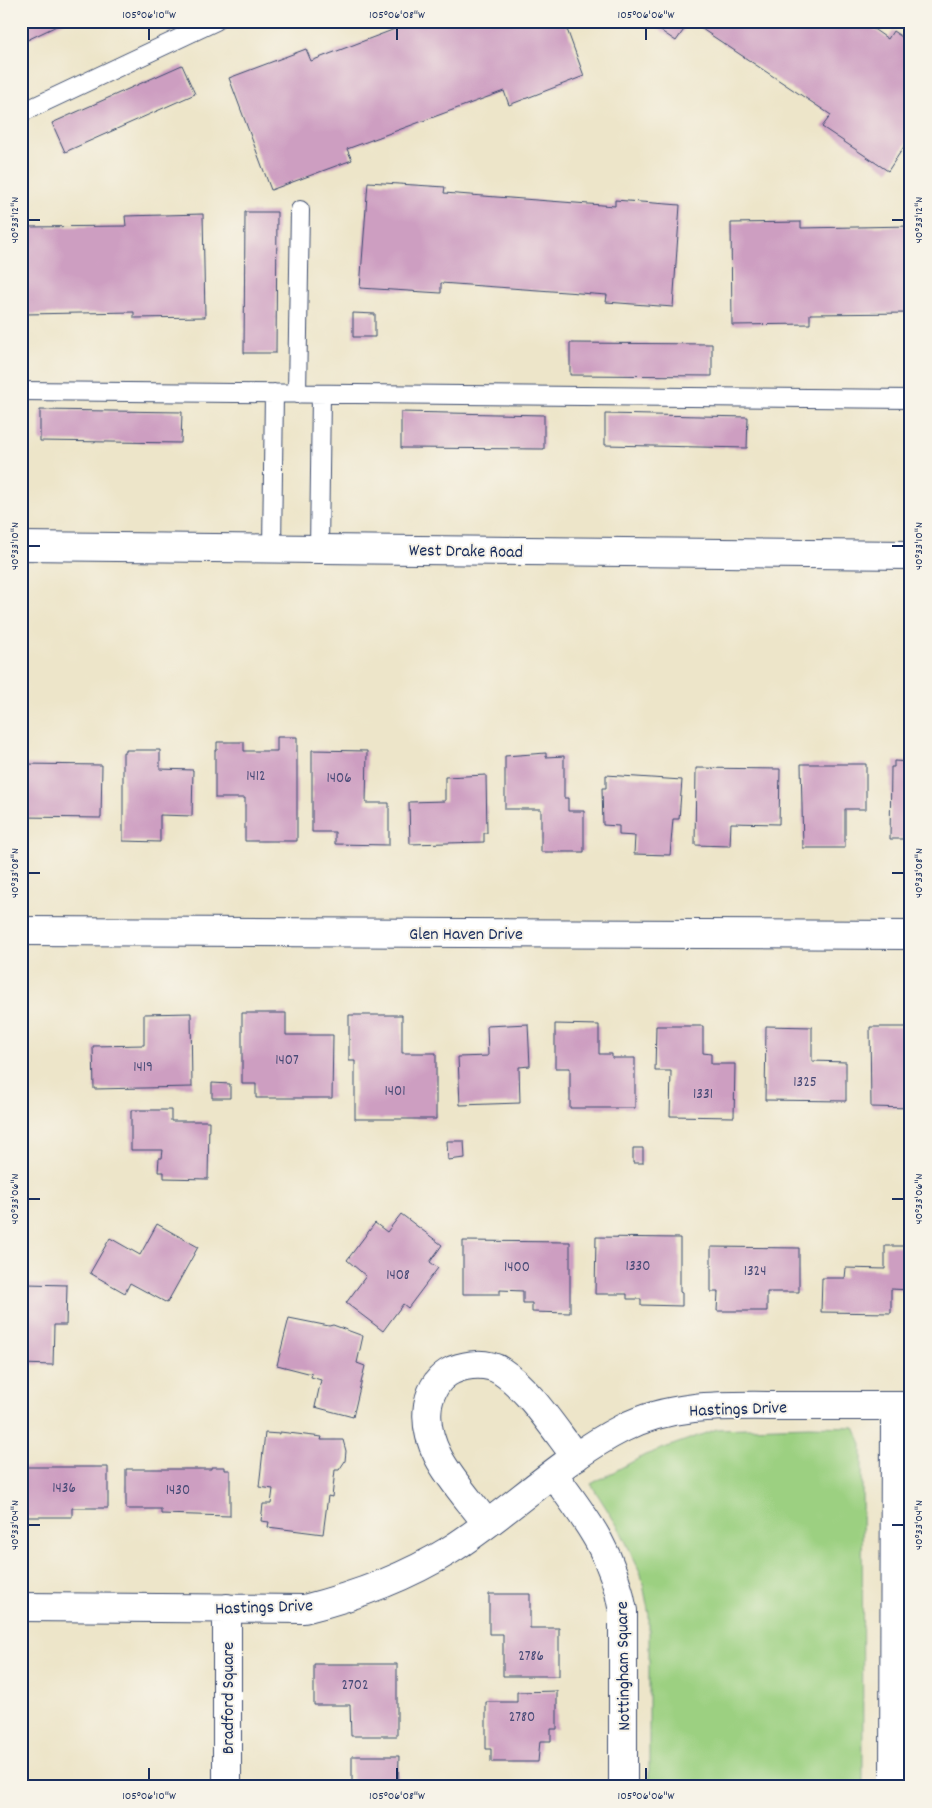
<svg xmlns="http://www.w3.org/2000/svg" width="932" height="1808" font-family="Dekko,sans-serif">
	<rect width="100%" height="100%" fill="#f7f3e8"/>
	<filter id="ink" filterUnits="userSpaceOnUse"><feTurbulence type="fractalNoise" baseFrequency=".02" numOctaves="2"/><feDisplacementMap in="SourceGraphic" scale="10" xChannelSelector="R" yChannelSelector="G"/><feConvolveMatrix kernelMatrix="1 2 1 2 8 2 1 2 1" color-interpolation-filters="sRGB"/></filter>
	<filter id="wash" filterUnits="userSpaceOnUse"><feTurbulence type="fractalNoise" baseFrequency=".0096" numOctaves="4" result="noise"/><feDisplacementMap in="SourceGraphic" scale="20" xChannelSelector="R" yChannelSelector="G"/><feGaussianBlur stdDeviation="1.12" result="paint"/><feColorMatrix in="noise" values="0 0 0 0 0 0 0 0 0 0 0 0 0 0 0 0 0 1.4 0 .05"/><feComposite in="paint" operator="in"/></filter>
	<g filter="url(#wash)">
		<rect width="100%" height="100%" fill="#ede5c9"/>
		<path fill="#9cd081" stroke="#5c8070" d="M 809,1426 L 855,1427 L 862,1444 L 863,1787 L 649,1787 L 649,1615 L 641,1574 L 620,1530 L 591,1484 L 645,1455 L 717,1429 Z"/>
		<g id="blocks">
			<path fill="#cd9ec1" d="M 21,21 L 67,21 L 21,43 Z
				M 416,21 L 564,21 L 584,76 L 509,105 L 504,91 L 347,149 L 352,160 L 271,190 L 229,78 L 306,49 L 311,61 Z
				M 646,21 L 690,21 L 676,41 Z
				M 690,21 L 862,21 L 888,39 L 893,31 L 911,43 L 911,136 L 888,171 L 822,127 L 831,115 Z
				M 182,65 L 195,94 L 65,152 L 52,123 Z
				M 368,182 L 445,187 L 444,193 L 615,206 L 615,200 L 680,205 L 673,307 L 606,302 L 607,295 L 441,283 L 441,293 L 360,288 Z
				M 245,212 L 277,212 L 276,353 L 244,353 Z
				M 203,214 L 205,317 L 134,318 L 134,312 L 26,314 L 27,320 L 21,320 L 21,219 L 26,219 L 26,227 L 126,226 L 125,216 Z
				M 801,222 L 801,228 L 911,226 L 911,313 L 810,314 L 810,324 L 732,325 L 731,223 Z
				M 353,313 L 375,314 L 375,337 L 353,337 Z
				M 570,343 L 712,344 L 712,376 L 570,375 Z
				M 40,410 L 182,412 L 181,443 L 40,441 Z
				M 401,412 L 544,415 L 544,449 L 401,448 Z
				M 605,414 L 748,417 L 747,448 L 605,445 Z
				M 277,737 L 297,737 L 297,841 L 245,841 L 245,798 L 215,798 L 215,750 L 217,750 L 217,742 L 244,742 L 244,751 L 277,751 Z
				M 126,750 L 160,750 L 160,769 L 193,770 L 192,816 L 160,815 L 160,842 L 123,841 L 123,752 L 126,752 Z
				M 312,750 L 367,751 L 366,803 L 389,803 L 389,845 L 335,844 L 335,832 L 312,832 Z
				M 546,753 L 546,757 L 564,756 L 564,798 L 568,798 L 568,811 L 584,811 L 584,852 L 541,852 L 541,809 L 505,809 L 505,756 Z
				M 894,761 L 911,762 L 911,839 L 890,839 L 891,767 L 894,767 Z
				M 23,764 L 102,765 L 101,818 L 22,817 Z
				M 801,764 L 866,764 L 866,809 L 845,809 L 845,848 L 803,848 Z
				M 696,768 L 780,769 L 779,824 L 731,823 L 730,846 L 695,845 Z
				M 486,775 L 487,833 L 484,833 L 484,842 L 410,844 L 409,802 L 445,801 L 445,777 Z
				M 606,775 L 682,780 L 679,819 L 673,819 L 670,855 L 634,854 L 635,836 L 619,835 L 619,826 L 603,825 L 602,788 L 606,788 Z
				M 191,1013 L 192,1087 L 94,1089 L 93,1046 L 144,1045 L 144,1014 Z
				M 242,1013 L 286,1013 L 286,1035 L 333,1035 L 332,1098 L 256,1098 L 256,1084 L 242,1084 Z
				M 349,1015 L 402,1015 L 402,1053 L 436,1053 L 436,1119 L 355,1119 L 355,1061 L 349,1061 Z
				M 528,1024 L 530,1066 L 519,1067 L 520,1103 L 460,1105 L 458,1057 L 488,1056 L 487,1026 Z
				M 555,1024 L 599,1025 L 599,1054 L 612,1054 L 612,1058 L 635,1058 L 635,1108 L 570,1108 L 570,1068 L 555,1068 Z
				M 656,1026 L 703,1026 L 703,1053 L 711,1054 L 711,1064 L 735,1064 L 734,1117 L 670,1116 L 671,1071 L 655,1071 Z
				M 766,1026 L 812,1027 L 812,1061 L 846,1062 L 846,1101 L 765,1100 Z
				M 870,1027 L 910,1027 L 911,1108 L 871,1107 Z
				M 212,1083 L 230,1084 L 230,1098 L 212,1098 Z
				M 131,1110 L 171,1110 L 171,1121 L 209,1121 L 208,1179 L 164,1178 L 164,1172 L 158,1172 L 159,1158 L 162,1158 L 163,1150 L 131,1150 Z
				M 447,1141 L 464,1141 L 465,1158 L 448,1160 Z
				M 633,1148 L 643,1148 L 643,1163 L 633,1163 Z
				M 401,1214 L 442,1245 L 430,1262 L 438,1268 L 408,1308 L 403,1304 L 383,1331 L 346,1303 L 366,1276 L 347,1260 L 375,1223 L 387,1232 Z
				M 157,1224 L 198,1247 L 167,1303 L 130,1283 L 125,1293 L 90,1273 L 110,1238 L 140,1255 Z
				M 596,1237 L 680,1238 L 680,1292 L 682,1293 L 682,1306 L 641,1305 L 641,1299 L 627,1299 L 627,1294 L 595,1294 Z
				M 463,1241 L 570,1242 L 570,1313 L 532,1312 L 532,1303 L 523,1303 L 523,1291 L 500,1290 L 500,1294 L 463,1294 Z
				M 885,1246 L 911,1246 L 911,1290 L 891,1289 L 891,1313 L 821,1312 L 822,1278 L 845,1278 L 846,1268 L 885,1269 Z
				M 711,1247 L 799,1248 L 799,1292 L 767,1292 L 767,1311 L 717,1311 L 718,1292 L 711,1292 Z
				M 27,1284 L 67,1285 L 66,1325 L 54,1325 L 53,1365 L 21,1364 L 21,1318 L 26,1318 Z
				M 289,1318 L 329,1326 L 333,1325 L 363,1336 L 357,1363 L 365,1366 L 353,1417 L 315,1407 L 321,1380 L 311,1377 L 312,1374 L 277,1365 Z
				M 280,1432 L 322,1437 L 321,1440 L 343,1440 L 346,1451 L 345,1461 L 339,1470 L 335,1470 L 332,1497 L 328,1496 L 323,1534 L 268,1527 L 269,1522 L 261,1521 L 263,1504 L 271,1504 L 273,1489 L 259,1487 L 265,1433 L 280,1434 Z
				M 21,1467 L 108,1467 L 108,1508 L 72,1508 L 72,1517 L 21,1517 Z
				M 211,1467 L 225,1467 L 225,1470 L 230,1470 L 230,1516 L 161,1514 L 161,1509 L 126,1509 L 126,1469 L 211,1469 Z
				M 489,1594 L 530,1594 L 530,1628 L 559,1628 L 559,1676 L 503,1676 L 503,1634 L 489,1634 Z
				M 314,1664 L 397,1664 L 397,1736 L 351,1736 L 350,1705 L 314,1705 Z
				M 557,1691 L 557,1729 L 551,1729 L 551,1741 L 540,1741 L 538,1762 L 491,1762 L 491,1749 L 486,1749 L 486,1702 L 517,1702 L 517,1692 Z
				M 352,1756 L 399,1756 L 398,1787 L 352,1787 Z"/>
		</g>
	</g>
	<g filter="url(#ink)">
		<use href="#blocks" fill-opacity="0" stroke="#3a4a6e" stroke-width="1"/>
		<g fill="none" stroke-linecap="round" stroke-linejoin="round">
			<defs>
				<path id="service" d="M 21,113 L 216,21
					M 21,391 L 911,399
					M 297,394 L 300,210
					M 272,548 L 274,393
					M 319,549 L 321,394"/>
				<path id="minor" d="M 21,931 L 911,935
					M 553,1474 C 587,1520 613,1553 623,1611 L 623,1787
					M 487,1524 C 461,1488 421,1452 428,1405 C 431,1389 438,1377 453,1370 C 468,1364 487,1362 501,1371 C 529,1389 555,1430 576,1457
					M 21,1607 L 304,1609 C 356,1596 405,1578 450,1550 C 510,1512 560,1460 623,1428 C 674,1402 731,1406 786,1406 C 828,1406 869,1406 911,1406
					M 227,1608 L 227,1787
					M 894,1787 L 895,1406"/>
				<path id="primary" d="M 21,546 L 911,555"/>
			</defs>
			<use href="#service" stroke="#3a4a6e" stroke-width="20"/>
			<use href="#minor" stroke="#3a4a6e" stroke-width="30"/>
			<use href="#primary" stroke="#3a4a6e" stroke-width="30"/>
			<use href="#service" stroke="#fff" stroke-width="18"/>
			<use href="#minor" stroke="#fff" stroke-width="28"/>
			<use href="#primary" stroke="#fff" stroke-width="28"/>
		</g>
	</g>
	<path fill="none" stroke="#1b2f5e" stroke-width="2" d="M 149,28 L 149,40M 397,28 L 397,40M 646,28 L 646,40M 28,220 L 40,220M 892,220 L 904,220M 28,546 L 40,546M 892,546 L 904,546M 28,873 L 40,873M 892,873 L 904,873M 28,1199 L 40,1199M 892,1199 L 904,1199M 28,1525 L 40,1525M 892,1525 L 904,1525M 149,1768 L 149,1780M 397,1768 L 397,1780M 646,1768 L 646,1780"/>
	<g text-anchor="middle" stroke-width="4" stroke-linejoin="round" paint-order="stroke">
		<g font-size="15" fill="#484b77">
			<text x="256" y="780">1412</text>
			<text x="339" y="782">1406</text>
			<text x="287" y="1064">1407</text>
			<text x="143" y="1071">1419</text>
			<text x="805" y="1086">1325</text>
			<text x="395" y="1095">1401</text>
			<text x="703" y="1098">1331</text>
			<text x="638" y="1270">1330</text>
			<text x="517" y="1271">1400</text>
			<text x="755" y="1275">1324</text>
			<text x="398" y="1279">1408</text>
			<text x="64" y="1492">1436</text>
			<text x="178" y="1494">1430</text>
			<text x="531" y="1660">2786</text>
			<text x="355" y="1689">2702</text>
			<text x="522" y="1721">2780</text>
		</g>
		<g font-size="18" fill="#1b2f5e" stroke="#f7f3e8">
			<text transform="translate(466 550) rotate(1)" y="6">West Drake Road</text>
			<text x="466" y="939">Glen Haven Drive</text>
			<text transform="translate(738 1408) rotate(-2)" y="6">Hastings Drive</text>
			<text transform="translate(264 1606) rotate(-2)" y="6">Hastings Drive</text>
			<text transform="translate(622 1666) rotate(-91)" y="6">Nottingham Square</text>
			<text transform="translate(227 1698) rotate(-90)" y="6">Bradford Square</text>
		</g>
	</g>
	<rect width="932" height="1808" fill="none" stroke="#f7f3e8" stroke-width="55"/>
	<rect x="28" y="28" width="876" height="1752" fill="none" stroke="#1b2f5e" stroke-width="2"/>
	<g font-size="12" text-anchor="middle" fill="#1b2f5e">
		<text x="149" y="18">105°06'10"W</text>
		<text x="397" y="18">105°06'08"W</text>
		<text x="646" y="18">105°06'06"W</text>
		<text transform="translate(14 220) rotate(-90)" y="4">40°33'12"N</text>
		<text transform="translate(918 220) rotate(-90)" y="4">40°33'12"N</text>
		<text transform="translate(14 546) rotate(-90)" y="4">40°33'10"N</text>
		<text transform="translate(918 546) rotate(-90)" y="4">40°33'10"N</text>
		<text transform="translate(14 873) rotate(-90)" y="4">40°33'08"N</text>
		<text transform="translate(918 873) rotate(-90)" y="4">40°33'08"N</text>
		<text transform="translate(14 1199) rotate(-90)" y="4">40°33'06"N</text>
		<text transform="translate(918 1199) rotate(-90)" y="4">40°33'06"N</text>
		<text transform="translate(14 1525) rotate(-90)" y="4">40°33'04"N</text>
		<text transform="translate(918 1525) rotate(-90)" y="4">40°33'04"N</text>
		<text x="149" y="1799">105°06'10"W</text>
		<text x="397" y="1799">105°06'08"W</text>
		<text x="646" y="1799">105°06'06"W</text>
	</g>
</svg>
